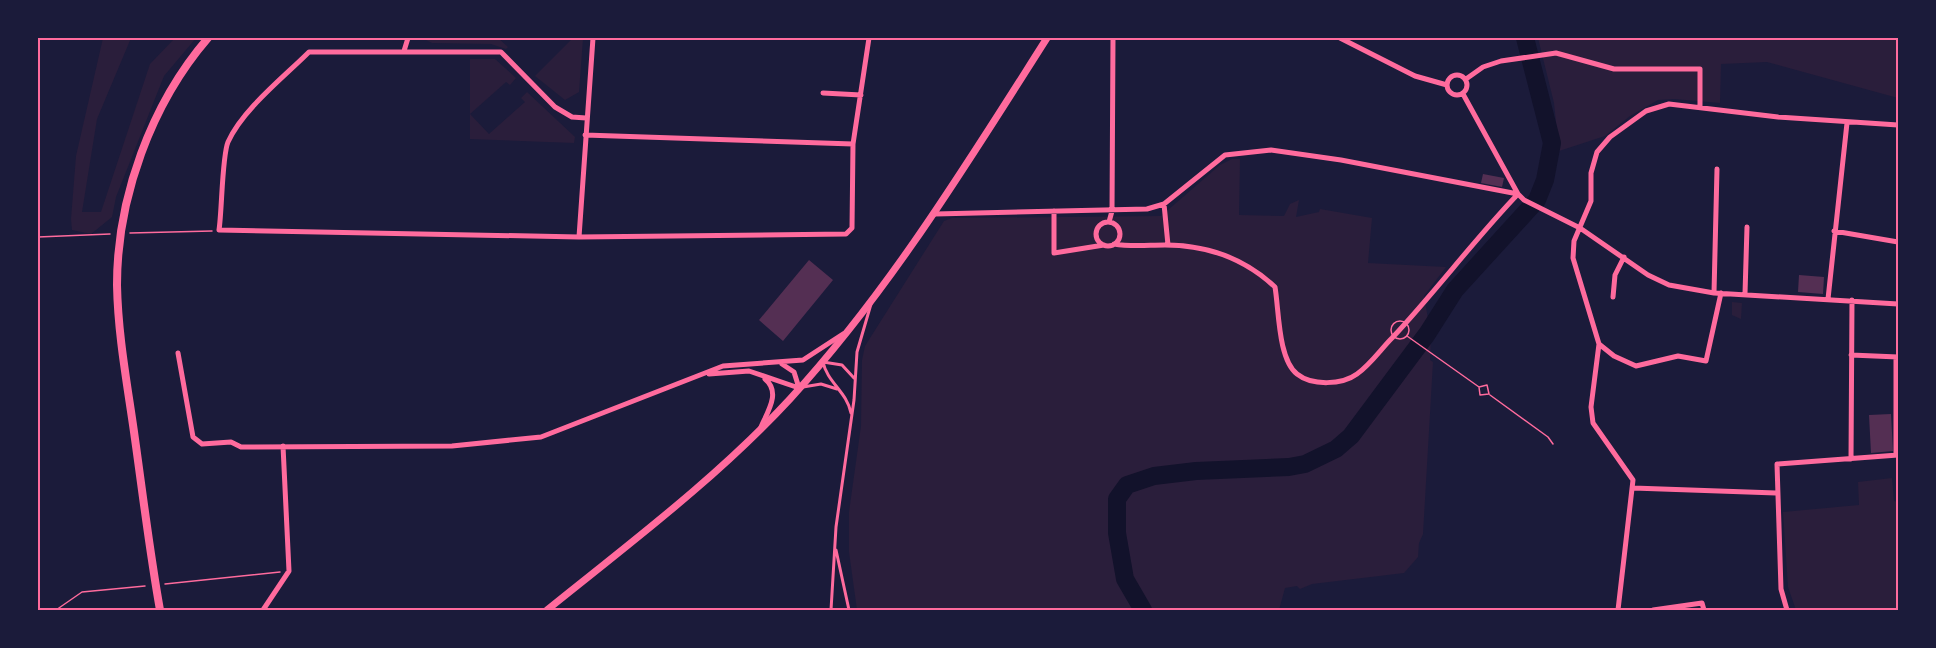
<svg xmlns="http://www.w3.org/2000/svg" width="1936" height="648" font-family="'PT Sans',sans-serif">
	<rect width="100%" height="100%" fill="#1b1b3a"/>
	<path fill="#2a1e3b" d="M 103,38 L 131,38 L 97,119 L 82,212 L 101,212 L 150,64 L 175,38 L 196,38 L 164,76 L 116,197 L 112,217 L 91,234 L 72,230 L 71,219 L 76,156 Z
		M 422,38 L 498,38 L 508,47 L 506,49 L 491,44 L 432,43 Z
		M 573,38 L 583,38 L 579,92 L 565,100 L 535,76 Z
		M 1538,38 L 1898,38 L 1898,98 L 1767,62 L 1721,64 L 1720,103 L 1674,99 L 1658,100 L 1630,116 L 1605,136 L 1559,151 L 1554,103 Z
		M 470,59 L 495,59 L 516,78 L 510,85 L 506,82 L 470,114 L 489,134 L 525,102 L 521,98 L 527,92 L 575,137 L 574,143 L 470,139 Z
		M 1232,159 L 1240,159 L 1239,215 L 1284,216 L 1290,204 L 1299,200 L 1296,217 L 1319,212 L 1320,209 L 1372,218 L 1368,263 L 1446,267 L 1424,296 L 1431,336 L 1430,360 L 1433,362 L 1423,534 L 1419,543 L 1418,557 L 1404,573 L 1312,584 L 1300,589 L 1297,586 L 1285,588 L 1279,610 L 857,610 L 849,552 L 849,512 L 861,426 L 862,360 L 865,346 L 944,221 L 952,218 L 1161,216 L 1220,165 Z
		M 1732,302 L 1742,303 L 1741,319 L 1732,315 Z
		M 1892,478 L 1894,501 L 1898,502 L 1898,610 L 1796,610 L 1788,587 L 1783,512 L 1859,505 L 1858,482 Z"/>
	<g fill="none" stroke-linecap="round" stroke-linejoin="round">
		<path stroke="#12122b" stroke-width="18" d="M 1143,610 L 1125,579 L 1117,533 L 1117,499 L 1127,485 L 1154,476 L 1196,471 L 1289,467 L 1305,464 L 1336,449 L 1351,436 L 1427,334 L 1455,290 L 1537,200 L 1545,180 L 1552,143 L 1525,38"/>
	</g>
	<path fill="#542f53" d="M 1483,174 L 1504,178 L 1502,187 L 1481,183 Z
		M 809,260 L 833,280 L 783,341 L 759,320 Z
		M 1799,275 L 1824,277 L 1823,294 L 1798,292 Z
		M 1891,414 L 1893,451 L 1871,453 L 1869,415 Z"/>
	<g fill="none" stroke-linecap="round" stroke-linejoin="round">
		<path stroke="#ff6b9d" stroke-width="1.5" d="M 130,233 L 212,231
			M 38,237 L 110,234
			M1391 330a9 9 0 1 1 18 0a9 9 0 1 1-18 0Z
			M 1407,336 L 1479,387 L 1487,385 L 1489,394 L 1480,395 L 1479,387
			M 1490,395 L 1548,437 L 1553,444
			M 165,584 L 280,572
			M 56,610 L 82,592 L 145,586"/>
		<path stroke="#ff6b9d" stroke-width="3" d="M 803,387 L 821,384 L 837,389
			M 851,413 C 847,392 827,382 823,362 L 842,365 L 854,378
			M 836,550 L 849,610
			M 831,610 L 836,527 L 854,400 L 857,352 L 871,304"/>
		<path stroke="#ff6b9d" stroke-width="5" d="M 1340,38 L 1415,76 L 1447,85
			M 404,51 L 408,38
			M1447 85a10 10 0 1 1 20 0a10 10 0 1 1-20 0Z
			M 1466,79 L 1483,67 L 1501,61 L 1556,53 L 1614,69 L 1700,69 L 1700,106
			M 823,93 L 861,95
			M 1463,94 L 1518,194 L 1524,200 L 1580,228 L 1648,275 L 1669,285 L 1714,293 L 1898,304
			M 586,118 L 572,117 L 555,107 L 501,52 L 309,52 C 284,77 243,109 228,142 C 222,156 222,211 219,230 L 579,237 L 846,234 L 852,228 L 853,144 L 869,38
			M 585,135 L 853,144
			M 1164,204 L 1168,245
			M 1054,211 L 1054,253 L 1104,245
			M 935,214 L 1147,209 L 1164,204 L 1225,155 L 1271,150 L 1341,160 L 1518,194
			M 1109,222 L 1112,211 L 1113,38
			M1096 234a12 12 0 1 1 24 0a12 12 0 1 1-24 0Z
			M 1834,231 L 1898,242
			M 579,237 L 593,38
			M 1114,244 C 1131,247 1148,245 1165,245 C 1208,245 1244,258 1275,287 C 1279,310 1278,359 1297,374 C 1312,386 1342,385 1357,374 C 1370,365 1381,349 1392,338 C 1436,291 1474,240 1518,194
			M 1714,293 L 1717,169
			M 1745,294 L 1747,227
			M 1613,297 L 1615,275 L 1624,257
			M 1828,299 L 1847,123
			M 1599,344 L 1614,356 L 1636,366 L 1678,356 L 1706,361 L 1721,293
			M 178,353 L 193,437 L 202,444 L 231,442 L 241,447 L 452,446 L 541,437 L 723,366 L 803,360 L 843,334
			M 1851,355 L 1898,357
			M 709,374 L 749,371 L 799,388 L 794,372 L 782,364
			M 761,427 C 768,411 781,392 765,379
			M 1896,454 L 1896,357
			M 1851,459 L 1852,300
			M 1633,488 L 1776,493
			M 263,610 L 289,571 L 283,446
			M 1618,610 L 1633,480 L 1593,423 L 1591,407 L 1599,344 L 1573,258 L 1574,241 L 1591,201 L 1591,173 L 1597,152 L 1610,137 L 1646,111 L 1669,104 L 1778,117 L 1898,125
			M 1653,610 L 1702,603 L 1704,610
			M 1787,610 L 1781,589 L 1777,464 L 1898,455"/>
		<path stroke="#ff6b9d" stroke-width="7" d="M 547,610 C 630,543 717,478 790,399 C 890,290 968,162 1047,38"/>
		<path stroke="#ff6b9d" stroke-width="8" d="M 160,610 C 150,554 143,496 135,439 C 128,388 118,337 117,285 C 117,198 151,104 208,38"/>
	</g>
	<rect width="1936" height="648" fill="none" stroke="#1b1b3a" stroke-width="78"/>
	<rect x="39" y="39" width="1858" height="570" fill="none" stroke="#ff6b9d" stroke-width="2"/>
</svg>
